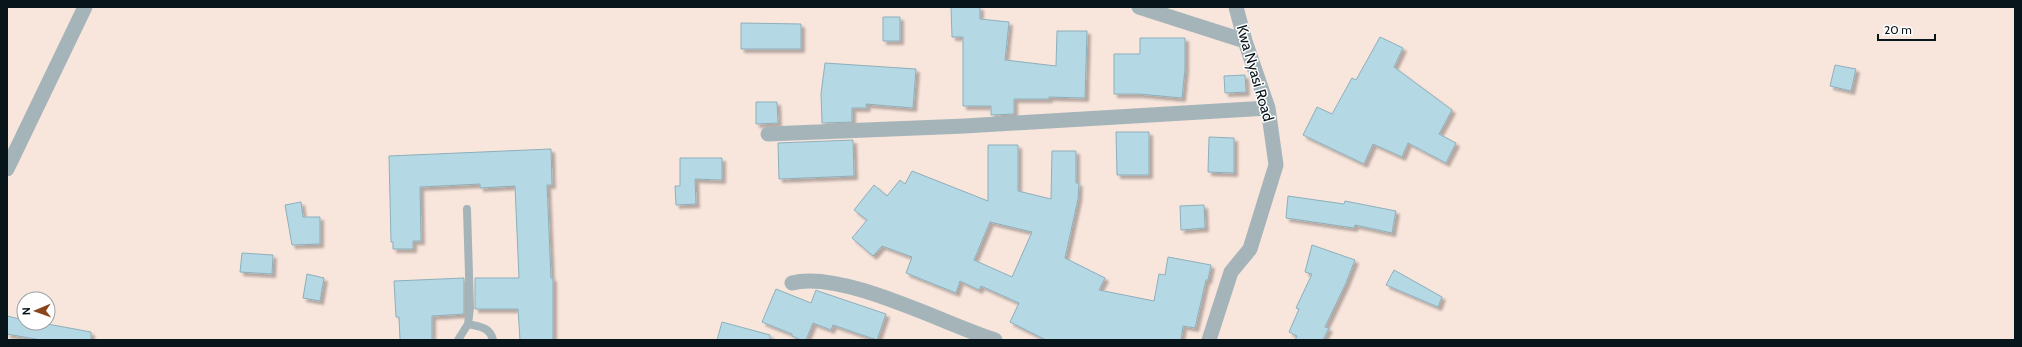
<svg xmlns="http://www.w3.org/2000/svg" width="2022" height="347" font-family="Cabin,sans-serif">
	<defs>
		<filter id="shadow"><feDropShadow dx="3.5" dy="3.5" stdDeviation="1" flood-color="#0004"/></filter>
	</defs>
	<rect width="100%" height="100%" fill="#f2f9fc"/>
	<path fill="#f8e5dc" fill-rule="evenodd" d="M 7,7 L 2015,7 L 2015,340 L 7,340 ZM 24,299 L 48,299 L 48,323 L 24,323 Z"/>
	<path fill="#b4d8e4" stroke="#8dafbb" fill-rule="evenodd" filter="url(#shadow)" d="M 951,7 L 980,7 L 980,19 L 1009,22 L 1005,60 L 1056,66 L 1057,31 L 1087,31 L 1085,98 L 1049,97 L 1049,99 L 1014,99 L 1014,114 L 991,115 L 991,106 L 963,106 L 963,37 L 952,37 Z
		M 883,17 L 900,17 L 900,41 L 883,41 Z
		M 741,23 L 801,24 L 801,49 L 741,49 Z
		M 1380,37 L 1403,48 L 1394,67 L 1452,110 L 1439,134 L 1456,143 L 1446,163 L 1408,143 L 1402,157 L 1373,144 L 1364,164 L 1303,135 L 1317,107 L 1332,114 L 1352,78 L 1356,80 Z
		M 1140,38 L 1185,38 L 1185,69 L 1182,98 L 1139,94 L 1114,94 L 1114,54 L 1140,54 Z
		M 825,63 L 916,69 L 913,108 L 866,104 L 867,108 L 852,108 L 852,122 L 822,123 L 821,94 Z
		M 1835,65 L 1856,69 L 1851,91 L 1830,86 Z
		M 1245,75 L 1246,92 L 1225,93 L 1224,76 Z
		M 756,102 L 777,102 L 778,123 L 756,124 Z
		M 1116,132 L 1149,132 L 1149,175 L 1117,175 Z
		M 1209,137 L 1234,138 L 1234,173 L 1208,172 Z
		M 853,140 L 854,176 L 779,179 L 778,143 Z
		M 988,145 L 1018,145 L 1018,191 L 1051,199 L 1052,151 L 1076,151 L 1076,183 L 1079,183 L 1078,199 L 1065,258 L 1105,278 L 1099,290 L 1154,301 L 1159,274 L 1165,275 L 1168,257 L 1211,265 L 1208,280 L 1206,280 L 1195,328 L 1183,326 L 1181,340 L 1046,340 L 1010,322 L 1019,303 L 981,286 L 979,290 L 960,281 L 956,293 L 906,273 L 912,257 L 882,246 L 873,256 L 852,238 L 867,220 L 854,210 L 874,185 L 887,196 L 900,180 L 905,184 L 912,171 L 988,201 ZM 990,222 L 1032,232 L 1012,277 L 974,260 Z
		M 551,149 L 552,185 L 547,185 L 551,278 L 553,278 L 553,340 L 520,340 L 518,309 L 475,309 L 475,278 L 519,278 L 515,186 L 480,188 L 480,184 L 420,187 L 421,241 L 413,241 L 413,249 L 393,249 L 393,242 L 391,242 L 389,156 Z
		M 680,158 L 722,158 L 722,180 L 695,179 L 696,204 L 676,205 L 675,186 L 680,186 Z
		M 1288,196 L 1344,204 L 1345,201 L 1396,211 L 1392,233 L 1355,225 L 1354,228 L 1286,218 Z
		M 301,202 L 303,217 L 320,217 L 320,244 L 292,245 L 285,205 Z
		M 1204,205 L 1205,228 L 1181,230 L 1180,206 Z
		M 1312,245 L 1355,260 L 1346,283 L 1325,327 L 1329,328 L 1323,340 L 1295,340 L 1297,336 L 1289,332 L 1299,309 L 1296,308 L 1312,274 L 1305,272 Z
		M 242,253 L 273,255 L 272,274 L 240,272 Z
		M 1394,270 L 1442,297 L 1438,307 L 1386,285 Z
		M 307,274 L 324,278 L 320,301 L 303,298 Z
		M 464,278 L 464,314 L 432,316 L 432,340 L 400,340 L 399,317 L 396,317 L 394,281 Z
		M 776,289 L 811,303 L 816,290 L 818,291 L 886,314 L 877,340 L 833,325 L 831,330 L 813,323 L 806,340 L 801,340 L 792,336 L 792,334 L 762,322 Z
		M 7,316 L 24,320 L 24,323 L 42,323 L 91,332 L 91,340 L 41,340 L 7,334 Z
		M 722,322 L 770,335 L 770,340 L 717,340 Z"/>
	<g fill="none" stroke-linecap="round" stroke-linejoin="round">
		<path stroke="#a5b4b9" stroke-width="8" d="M 468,324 C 480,327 490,327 493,340
			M 458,340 L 468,324 L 470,308 L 467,209"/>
		<path stroke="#a5b4b9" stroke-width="15" d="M 1139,7 L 1245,41
			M 768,134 L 965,126 L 1268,108
			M 7,169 L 85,7
			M 792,283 C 843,270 944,324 995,340
			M 1209,340 L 1231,272 L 1250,249 L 1276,165 L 1268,108 L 1245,41 L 1236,7"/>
	</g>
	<g text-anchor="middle" stroke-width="3" stroke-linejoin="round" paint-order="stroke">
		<g font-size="15" fill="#08151a" stroke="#fff">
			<text transform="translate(1255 73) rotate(74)" y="5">Kwa Nyasi Road</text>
		</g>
	</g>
	<rect width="2022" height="347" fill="none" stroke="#08151a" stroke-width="16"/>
	<g transform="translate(36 311) rotate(268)"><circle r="19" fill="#ffffff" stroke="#9ca1a3"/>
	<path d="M0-3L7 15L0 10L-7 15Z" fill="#8a451c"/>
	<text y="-6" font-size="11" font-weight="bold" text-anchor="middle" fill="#08151a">N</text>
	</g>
	<path d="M1878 34v6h57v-6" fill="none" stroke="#08151a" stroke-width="2"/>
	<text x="1884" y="34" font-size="12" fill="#08151a" stroke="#ffffff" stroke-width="3" paint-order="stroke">20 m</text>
</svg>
